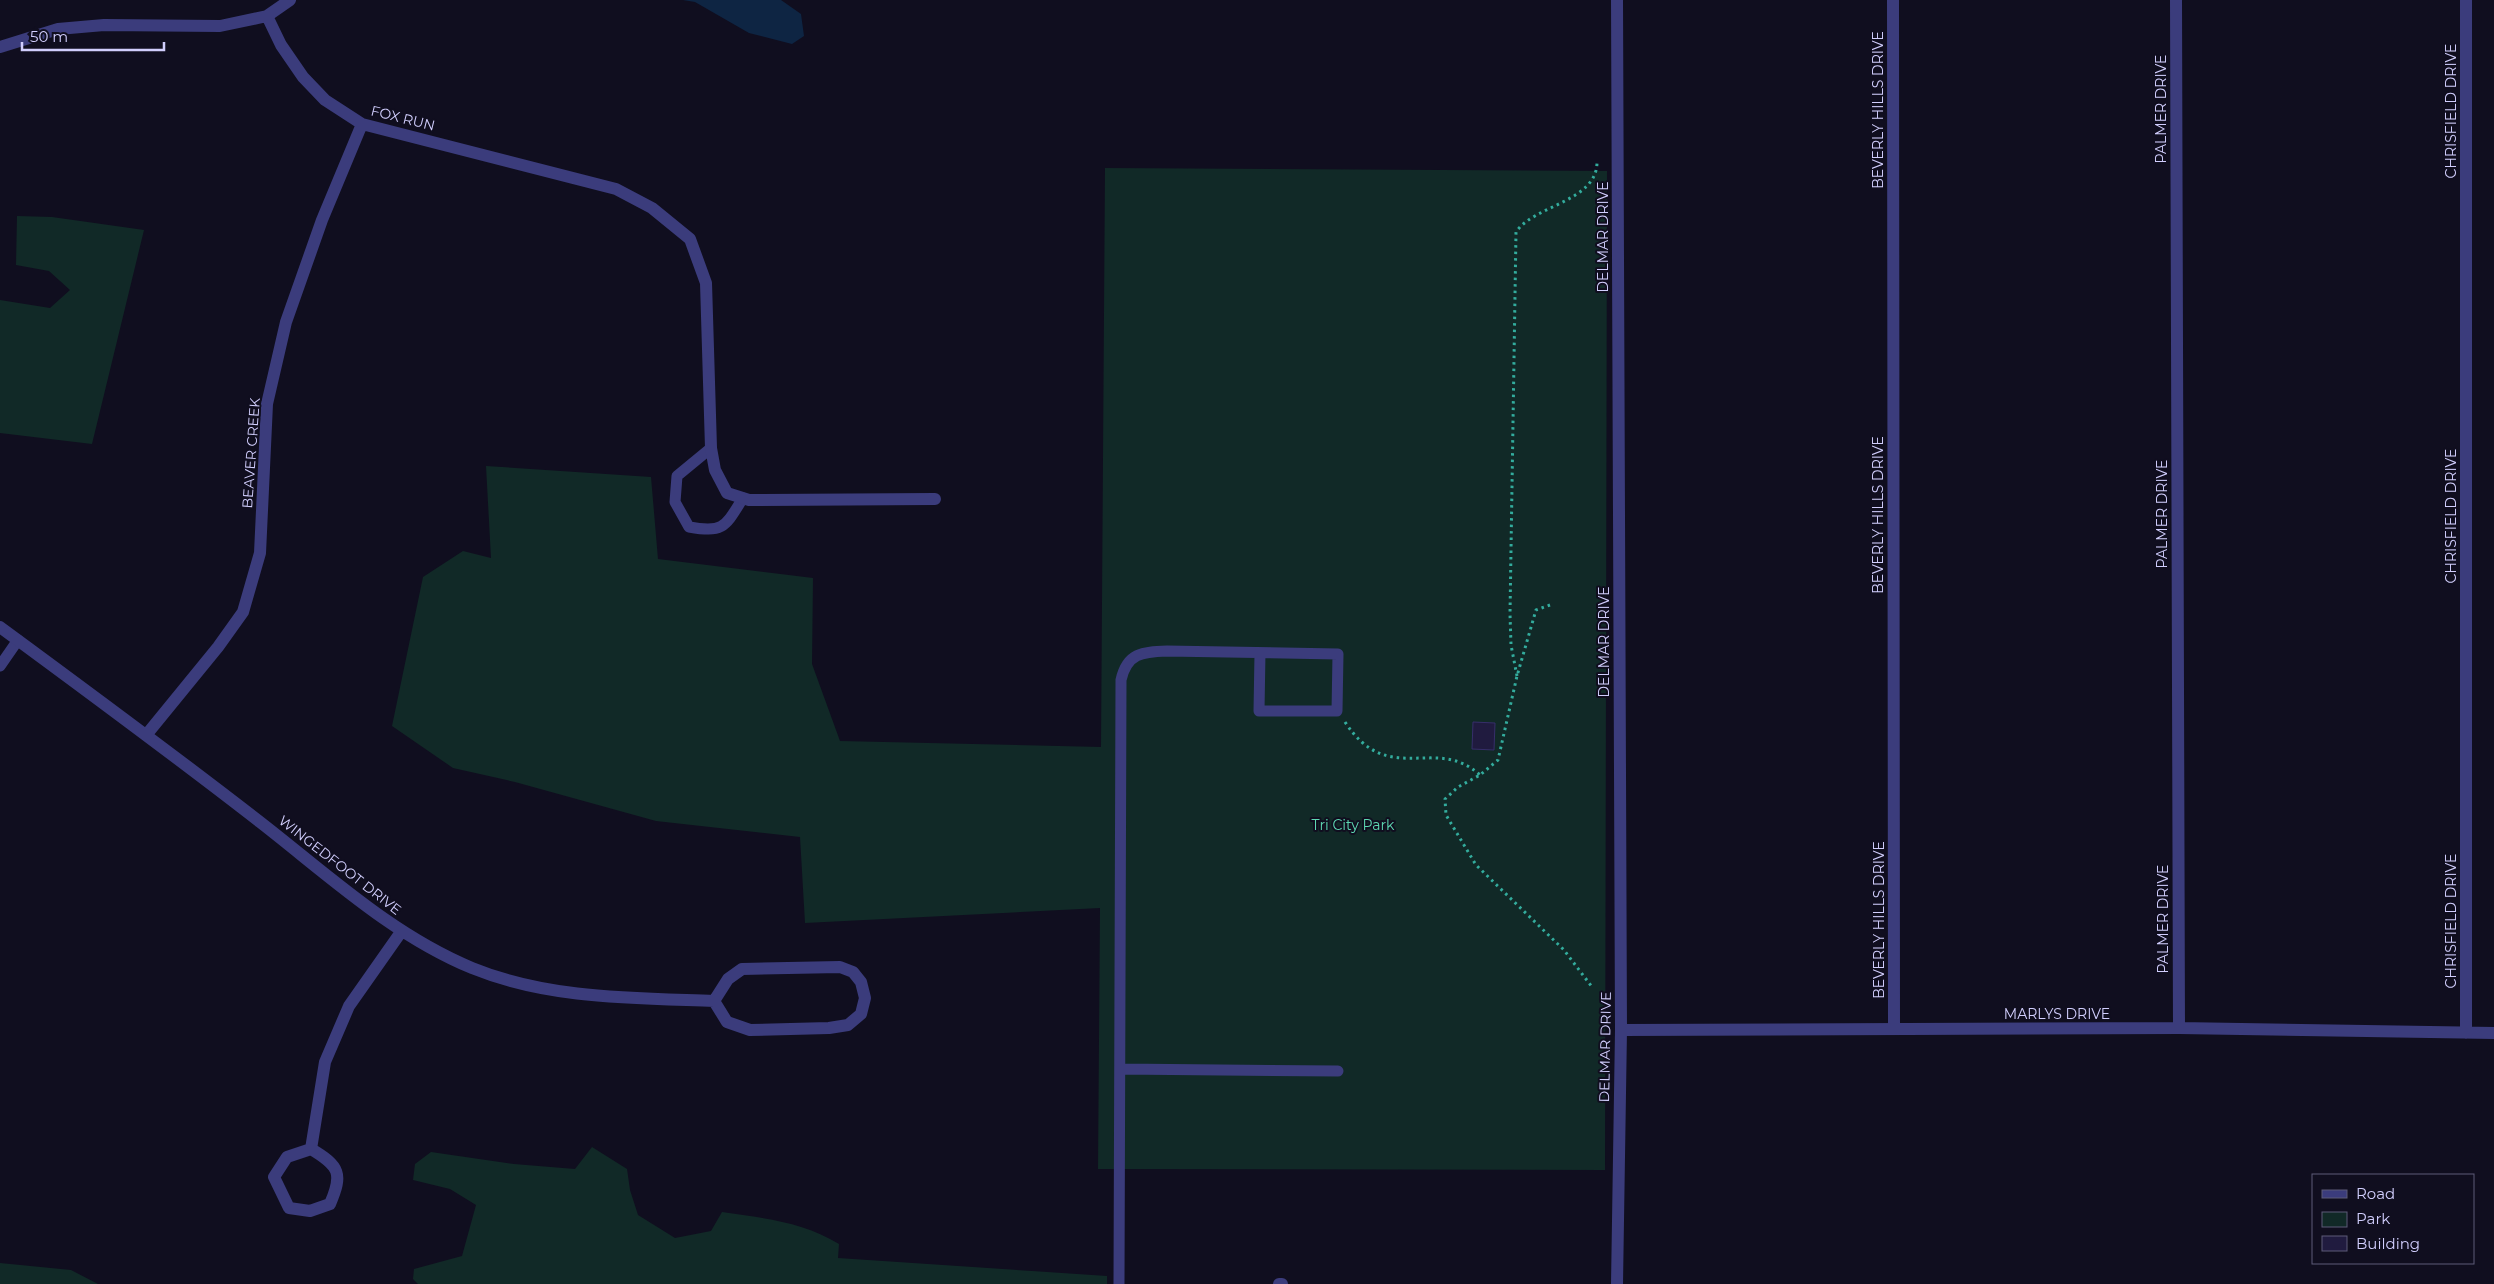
<svg xmlns="http://www.w3.org/2000/svg" width="2494" height="1284" font-family="Montserrat,sans-serif">
	<rect width="100%" height="100%" fill="#100e1f"/>
	<path fill="#112927" d="M 1105,168 L 1607,171 L 1605,1170 L 1098,1169 L 1100,908 L 805,923 L 800,837 L 656,821 L 515,782 L 453,768 L 392,726 L 423,577 L 463,551 L 491,558 L 486,466 L 651,477 L 658,559 L 813,578 L 812,664 L 840,741 L 1101,747 Z
		M 17,216 L 52,217 L 144,230 L 92,444 L 0,433 L 0,300 L 50,308 L 70,290 L 49,271 L 16,265 Z
		M 592,1147 L 627,1169 L 630,1190 L 638,1215 L 675,1238 L 711,1231 L 722,1212 C 763,1218 804,1222 839,1244 L 838,1258 L 1107,1276 L 1107,1284 L 418,1284 L 413,1279 L 414,1269 L 462,1256 L 476,1205 L 450,1189 L 413,1180 L 415,1164 L 431,1152 L 514,1164 L 575,1169 Z
		M 0,1263 L 71,1270 L 98,1284 L 0,1284 Z"/>
	<path fill="#0e2543" d="M 683,0 L 781,0 L 801,14 L 804,36 L 792,44 L 749,33 L 695,2 Z"/>
	<path fill="#201b3f" stroke="#362e6a" d="M 1473,722 L 1495,723 L 1494,750 L 1472,749 Z"/>
	<g fill="none" stroke-linecap="round" stroke-linejoin="round">
		<path stroke="#33ac9d" stroke-width="3" stroke-dasharray="2.5 4" stroke-linecap="butt" d="M 1550,605 L 1536,610 L 1517,676 L 1498,760 L 1480,775 L 1458,787 L 1445,799 L 1446,815 L 1476,865 L 1564,950 L 1592,987
			M 1517,676 L 1511,645 L 1510,614 L 1516,232 C 1534,205 1596,202 1597,163
			M 1345,722 C 1389,789 1435,734 1480,775"/>
		<path stroke="#3b3c7c" stroke-width="11" d="M 711,448 L 677,476 L 675,502 L 689,527 C 724,533 725,527 743,498
			M 0,666 L 18,640
			M 1120,1069 L 1338,1071
			M 1119,1284 L 1121,680 C 1127,653 1142,652 1167,651 L 1338,654 L 1337,711 L 1259,711 L 1260,653"/>
		<path stroke="#3b3c7c" stroke-width="12" d="M 1893,0 L 1894,1029
			M 2176,0 L 2179,1028
			M 2466,0 L 2466,1033
			M 267,16 L 281,45 L 303,77 L 325,100 L 362,124 L 616,189 L 652,208 L 690,239 L 706,283 L 711,448 L 715,470 L 727,493 L 749,500 L 935,499
			M 0,47 L 58,29 L 104,25 L 220,26 L 267,16 L 290,0
			M 0,627 C 87,691 174,755 260,822 C 327,874 392,935 472,968 C 548,999 632,998 714,1001
			M 147,734 L 218,647 L 243,612 L 260,553 L 267,404 L 286,322 L 322,220 L 362,124
			M 840,967 L 853,972 L 861,982 L 865,998 L 861,1014 L 848,1025 L 829,1028 L 750,1030 L 727,1022 L 714,1001 L 728,979 L 742,969 Z
			M 1621,1030 L 2179,1028 L 2494,1033
			M 311,1149 C 340,1166 343,1174 330,1204 L 310,1211 L 289,1208 L 274,1177 L 287,1157 L 311,1149 L 325,1062 L 349,1006 L 401,932
			M 1279,1284 L 1282,1284
			M 1617,1284 L 1621,1030 L 1617,0"/>
	</g>
	<g text-anchor="middle" stroke-width="4" stroke-linejoin="round" paint-order="stroke">
		<g font-size="14" fill="#d1cefd" stroke="#100e1f">
			<text transform="translate(2161 109) rotate(-90)" y="5">PALMER DRIVE</text>
			<text transform="translate(1878 110) rotate(-90)" y="5">BEVERLY HILLS DRIVE</text>
			<text transform="translate(2451 111) rotate(-90)" y="5">CHRISFIELD DRIVE</text>
			<text transform="translate(403 118) rotate(14)" y="5">FOX RUN</text>
			<text transform="translate(1603 237) rotate(-90)" y="5">DELMAR DRIVE</text>
			<text transform="translate(251 453) rotate(-86)" y="5">BEAVER CREEK</text>
			<text transform="translate(2162 514) rotate(-90)" y="5">PALMER DRIVE</text>
			<text transform="translate(1878 515) rotate(-90)" y="5">BEVERLY HILLS DRIVE</text>
			<text transform="translate(2451 516) rotate(-90)" y="5">CHRISFIELD DRIVE</text>
			<text transform="translate(1604 642) rotate(-90)" y="5">DELMAR DRIVE</text>
			<text transform="translate(340 865) rotate(38)" y="5">WINGEDFOOT DRIVE</text>
			<text transform="translate(2163 919) rotate(-90)" y="5">PALMER DRIVE</text>
			<text transform="translate(1879 920) rotate(-90)" y="5">BEVERLY HILLS DRIVE</text>
			<text transform="translate(2451 921) rotate(-90)" y="5">CHRISFIELD DRIVE</text>
			<text x="2057" y="1019">MARLYS DRIVE</text>
			<text transform="translate(1605 1047) rotate(-89)" y="5">DELMAR DRIVE</text>
		</g>
		<g font-size="14" fill="#5ed9b3" stroke="#100e1f">
			<text x="1353" y="830">Tri City Park</text>
		</g>
	</g>
	<rect x="2312" y="1174" width="162" height="90" fill="#100e1f" stroke="#5d5b78"/>
	<rect x="2322" y="1190" width="25" height="8" fill="#3b3c7c" stroke="#5d5b78"/>
	<text x="2356" y="1199" font-size="15" fill="#d1cefd">Road</text>
	<rect x="2322" y="1212" width="25" height="15" fill="#112927" stroke="#5d5b78"/>
	<text x="2356" y="1224" font-size="15" fill="#d1cefd">Park</text>
	<rect x="2322" y="1236" width="25" height="15" fill="#201b3f" stroke="#5d5b78"/>
	<text x="2356" y="1249" font-size="15" fill="#d1cefd">Building</text>
	<path d="M22 42v8h142v-8" fill="none" stroke="#d1cefd" stroke-width="2.5"/>
	<text x="30" y="42" font-size="15" fill="#d1cefd" stroke="#100e1f" stroke-width="4" paint-order="stroke">50 m</text>
</svg>
